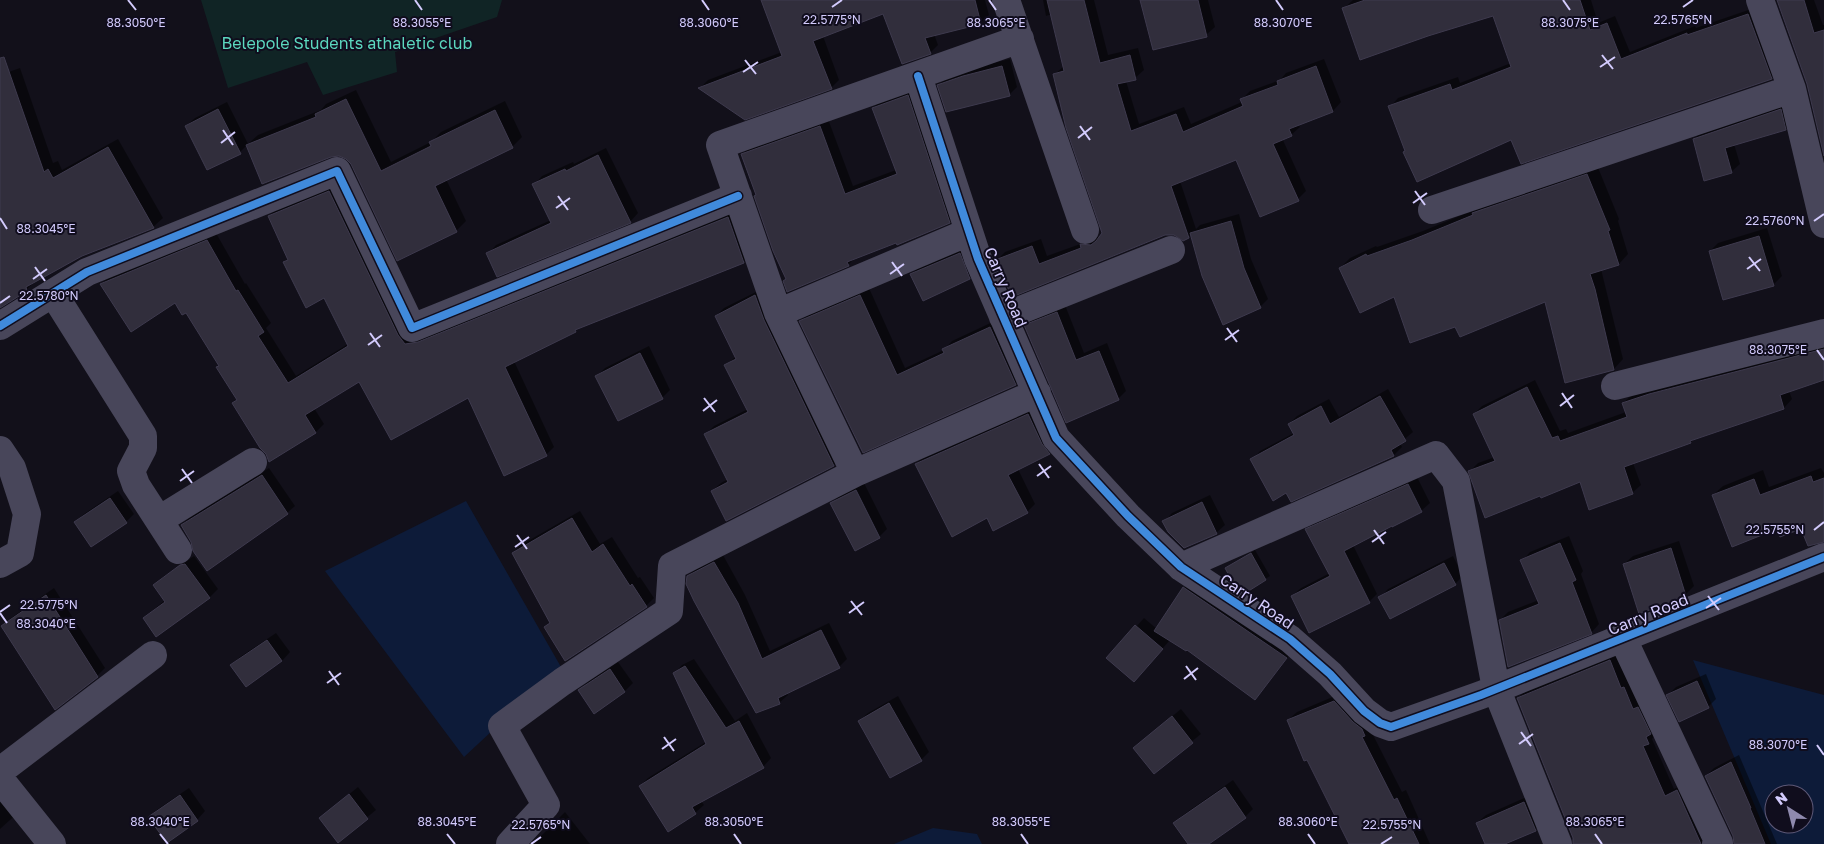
<svg xmlns="http://www.w3.org/2000/svg" width="1824" height="844" font-family="'Golos Text',sans-serif">
	<rect width="100%" height="100%" fill="#12101a"/>
	<path fill="#102425" d="M 201,0 L 502,0 L 497,17 L 395,52 L 397,72 L 323,95 L 307,62 L 228,88 Z"/>
	<path fill="#0d1b39" fill-rule="evenodd" d="M 466,501 L 561,667 L 464,757 L 325,571 Z
		M 1693,660 L 1824,695 L 1824,844 L 1771,844 ZM 1774,794 L 1804,794 L 1804,824 L 1774,824 Z
		M 933,828 L 977,834 L 982,844 L 894,844 Z"/>
	<path fill="#0007" d="M 762,0 L 985,0 L 989,15 L 980,23 L 934,34 L 938,45 L 930,53 L 883,13 L 823,36 L 839,80 L 831,88 L 700,88 L 708,80 L 782,52 Z
		M 1043,0 L 1094,0 L 1108,55 L 1138,48 L 1144,70 L 1135,78 L 1126,81 L 1139,124 L 1184,107 L 1191,124 L 1242,102 L 1241,100 L 1250,91 L 1280,80 L 1286,73 L 1324,59 L 1341,102 L 1333,111 L 1298,124 L 1300,127 L 1291,135 L 1282,138 L 1306,191 L 1298,199 L 1236,159 L 1180,181 L 1196,229 L 1200,225 L 1239,214 L 1251,259 L 1268,299 L 1260,307 L 1192,234 L 1188,237 L 1174,233 L 1165,234 L 1012,295 L 997,260 L 1005,252 L 1041,239 L 1047,256 L 1083,243 L 1089,237 L 1100,237 L 1103,234 L 1054,75 L 1064,66 L 1052,14 L 1046,16 Z
		M 1142,0 L 1208,0 L 1215,27 L 1206,35 Z
		M 1353,0 L 1591,0 L 1598,23 L 1615,16 L 1630,52 L 1695,26 L 1696,28 L 1757,7 L 1779,70 L 1771,78 L 1512,138 L 1406,150 L 1390,107 L 1398,98 L 1458,77 L 1460,83 L 1511,63 L 1494,14 L 1343,9 Z
		M 1778,0 L 1814,0 L 1823,25 L 1824,25 L 1824,140 L 1808,83 Z
		M 1010,59 L 1017,87 L 1009,95 L 939,85 L 947,77 L 972,68 Z
		M 20,68 L 53,163 L 58,161 L 62,170 L 118,139 L 163,218 L 153,227 L 82,255 L 36,280 L 26,290 L 0,306 L 0,75 Z
		M 916,88 L 957,214 L 949,222 L 856,257 L 848,265 L 787,278 L 742,155 L 750,146 L 828,119 L 853,186 L 896,170 L 873,108 L 881,100 Z
		M 356,90 L 391,162 L 431,142 L 441,132 L 505,101 L 522,137 L 512,147 L 446,179 L 466,221 L 456,231 L 398,260 L 352,164 L 347,158 L 340,154 L 247,145 L 240,152 L 186,126 L 195,118 L 227,102 L 248,144 L 258,135 L 321,110 L 326,104 Z
		M 1789,102 L 1793,121 L 1785,129 L 1734,144 L 1740,164 L 1731,172 L 1694,139 L 1702,131 Z
		M 606,148 L 638,213 L 630,222 L 488,254 L 496,245 L 551,220 L 534,185 L 542,176 L 573,162 L 574,164 Z
		M 1597,165 L 1619,219 L 1618,221 L 1628,254 L 1619,264 L 1601,269 L 1623,359 L 1614,369 L 1566,382 L 1545,300 L 1456,325 L 1340,268 L 1350,258 L 1376,246 L 1377,247 L 1423,231 L 1479,208 Z
		M 338,184 L 406,326 L 737,209 L 752,253 L 743,262 L 579,327 L 575,331 L 514,361 L 554,447 L 546,455 L 468,396 L 360,381 L 314,408 L 324,424 L 316,432 L 270,460 L 268,454 L 234,403 L 238,399 L 220,365 L 187,311 L 176,301 L 101,284 L 110,276 L 216,233 L 245,284 L 246,283 L 271,323 L 266,328 L 296,376 L 348,344 L 325,297 L 284,262 L 289,258 L 269,216 L 277,208 Z
		M 1767,228 L 1782,276 L 1773,285 L 1710,251 L 1718,243 Z
		M 968,246 L 977,270 L 969,278 L 912,274 L 920,266 Z
		M 764,288 L 842,457 L 834,465 L 727,519 L 712,491 L 721,483 L 728,479 L 706,434 L 714,426 L 748,409 L 726,366 L 736,356 L 716,316 L 724,308 Z
		M 869,288 L 905,368 L 944,350 L 952,341 L 999,319 L 1023,376 L 1015,384 L 863,451 L 801,321 L 809,313 Z
		M 1065,305 L 1084,353 L 1107,343 L 1126,391 L 1118,399 L 1025,326 L 1034,318 Z
		M 1824,344 L 1824,379 L 1789,391 L 1792,399 L 1784,408 L 1695,438 L 1691,442 L 1633,463 L 1641,485 L 1632,493 L 1581,480 L 1470,471 L 1478,463 L 1495,457 L 1474,414 L 1482,406 L 1535,380 L 1560,431 L 1566,429 L 1568,433 L 1626,412 L 1623,403 L 1632,395 Z
		M 649,346 L 670,390 L 662,398 L 597,376 L 605,368 Z
		M 1388,389 L 1413,432 L 1400,443 L 1402,447 L 1394,455 L 1287,492 L 1252,460 L 1260,451 L 1294,433 L 1289,424 L 1297,416 L 1329,399 L 1339,417 Z
		M 1037,406 L 1057,445 L 1049,453 L 1018,469 L 1035,504 L 1027,512 L 987,517 L 916,464 L 925,456 Z
		M 269,468 L 295,506 L 287,513 L 207,569 L 182,525 L 189,518 Z
		M 1821,468 L 1824,473 L 1824,541 L 1802,527 L 1778,528 L 1713,495 L 1723,486 L 1763,470 L 1769,487 Z
		M 1417,477 L 1430,503 L 1421,511 L 1353,545 L 1377,594 L 1369,602 L 1292,596 L 1301,588 L 1330,573 L 1307,530 L 1315,521 Z
		M 864,483 L 887,529 L 879,537 L 832,503 L 840,495 Z
		M 118,491 L 134,514 L 126,522 L 75,522 L 84,514 Z
		M 1210,495 L 1225,525 L 1216,533 L 1164,522 L 1172,513 Z
		M 580,511 L 600,544 L 612,537 L 638,578 L 640,577 L 654,598 L 646,606 L 546,627 L 551,622 L 513,553 L 521,545 Z
		M 1569,536 L 1583,571 L 1581,574 L 1599,624 L 1591,633 L 1500,620 L 1508,612 L 1539,600 L 1522,561 L 1530,552 Z
		M 1679,541 L 1694,586 L 1686,594 L 1640,613 L 1624,564 L 1633,556 Z
		M 1255,550 L 1270,576 L 1247,590 L 1227,569 Z
		M 723,555 L 745,595 L 770,651 L 829,623 L 847,659 L 839,667 L 787,693 L 788,695 L 779,703 L 688,576 L 697,568 Z
		M 194,556 L 218,589 L 210,597 L 156,635 L 144,618 L 165,600 L 154,585 L 163,577 Z
		M 1453,556 L 1463,576 L 1455,584 L 1380,598 L 1388,589 Z
		M 1192,579 L 1294,649 L 1263,690 L 1255,698 L 1187,648 L 1170,640 L 1142,672 L 1108,658 L 1144,618 L 1157,629 L 1184,588 Z
		M 54,588 L 105,668 L 97,676 L 3,626 L 11,618 Z
		M 276,633 L 290,652 L 282,661 L 232,665 L 240,657 Z
		M 1618,653 L 1656,734 L 1652,739 L 1674,789 L 1685,783 L 1709,837 L 1701,844 L 1574,844 L 1574,838 L 1518,698 L 1526,690 Z
		M 694,659 L 735,721 L 747,713 L 771,758 L 763,767 L 701,801 L 704,805 L 695,813 L 640,786 L 648,778 L 706,742 L 674,674 L 682,665 Z
		M 618,662 L 633,683 L 625,691 L 594,712 L 580,690 L 588,682 Z
		M 1706,674 L 1716,699 L 1708,707 L 1668,695 L 1676,687 Z
		M 1342,693 L 1370,729 L 1402,792 L 1406,790 L 1430,844 L 1351,844 L 1288,720 L 1297,712 Z
		M 898,696 L 929,752 L 921,760 L 859,721 L 868,713 Z
		M 1181,709 L 1201,734 L 1154,772 L 1134,748 Z
		M 1739,755 L 1777,844 L 1735,844 L 1734,836 L 1706,776 L 1714,768 Z
		M 1233,780 L 1253,809 L 1245,817 L 1206,844 L 1189,844 L 1175,823 L 1183,815 Z
		M 0,786 L 20,811 L 0,829 Z
		M 358,787 L 376,810 L 338,841 L 320,818 Z
		M 189,788 L 205,811 L 197,820 L 150,817 L 158,809 Z
		M 1533,794 L 1543,821 L 1535,830 L 1502,844 L 1486,844 L 1477,823 L 1486,815 Z
		M 565,812 L 590,844 L 533,844 Z"/>
	<path fill="#312e3c" stroke="#3e3a4e" d="M 761,0 L 975,0 L 981,24 L 925,38 L 931,54 L 902,64 L 883,14 L 813,41 L 832,89 L 745,120 L 698,88 L 782,56 Z
		M 1047,0 L 1084,0 L 1100,63 L 1130,55 L 1136,80 L 1117,84 L 1131,131 L 1176,114 L 1183,132 L 1243,106 L 1240,99 L 1278,85 L 1277,81 L 1316,66 L 1333,112 L 1289,129 L 1292,136 L 1273,144 L 1299,201 L 1260,217 L 1236,160 L 1171,186 L 1189,238 L 1183,241 L 1174,235 L 1165,235 L 1012,297 L 995,260 L 1032,246 L 1039,264 L 1081,248 L 1080,244 L 1091,245 L 1096,241 L 1102,233 L 1066,128 L 1053,74 L 1064,71 Z
		M 1140,0 L 1198,0 L 1207,37 L 1153,50 Z
		M 1365,0 L 1580,0 L 1590,30 L 1607,23 L 1621,59 L 1687,33 L 1687,35 L 1748,14 L 1772,79 L 1521,164 L 1511,140 L 1417,182 L 1403,152 L 1405,151 L 1388,106 L 1450,84 L 1452,90 L 1511,67 L 1493,16 L 1428,36 L 1360,60 L 1342,8 Z
		M 1777,0 L 1804,0 L 1814,33 L 1824,30 L 1824,156 L 1807,84 Z
		M 4,57 L 44,172 L 48,169 L 53,178 L 108,147 L 154,228 L 82,256 L 26,287 L 27,291 L 0,308 L 0,58 Z
		M 1002,66 L 1010,96 L 946,112 L 937,85 L 963,76 Z
		M 908,95 L 950,223 L 897,245 L 896,243 L 847,262 L 849,266 L 787,292 L 783,281 L 786,279 L 773,251 L 754,196 L 756,195 L 741,154 L 820,126 L 845,194 L 897,174 L 872,108 Z
		M 346,99 L 381,171 L 431,146 L 429,142 L 495,110 L 513,148 L 435,186 L 457,232 L 397,261 L 351,164 L 346,159 L 339,156 L 331,157 L 262,184 L 246,145 L 316,117 L 315,114 Z
		M 218,109 L 241,154 L 207,170 L 185,126 Z
		M 1781,109 L 1786,130 L 1725,148 L 1732,173 L 1704,181 L 1693,139 Z
		M 598,155 L 631,223 L 497,277 L 486,253 L 551,223 L 532,184 L 565,169 L 566,171 Z
		M 1587,174 L 1610,230 L 1608,231 L 1619,265 L 1590,274 L 1595,289 L 1614,370 L 1565,383 L 1545,302 L 1460,337 L 1455,327 L 1410,343 L 1394,297 L 1360,313 L 1339,268 L 1366,254 L 1367,256 L 1412,240 L 1473,215 L 1472,213 Z
		M 329,191 L 398,335 L 405,344 L 418,342 L 728,217 L 744,263 L 575,330 L 576,332 L 505,367 L 547,456 L 504,476 L 468,398 L 391,440 L 359,382 L 305,415 L 316,433 L 269,462 L 266,454 L 260,448 L 232,403 L 237,400 L 216,367 L 219,366 L 186,313 L 182,315 L 175,303 L 131,332 L 100,284 L 207,240 L 236,291 L 238,290 L 264,332 L 258,336 L 288,383 L 348,346 L 324,298 L 306,308 L 283,262 L 288,260 L 268,216 Z
		M 1231,221 L 1244,268 L 1261,308 L 1223,325 L 1202,276 L 1190,233 Z
		M 1759,236 L 1774,286 L 1723,300 L 1709,251 Z
		M 960,253 L 970,279 L 923,301 L 910,274 Z
		M 755,295 L 764,320 L 834,466 L 726,521 L 711,491 L 728,482 L 704,434 L 748,412 L 724,365 L 736,359 L 715,316 Z
		M 860,295 L 897,375 L 944,353 L 942,349 L 990,327 L 1016,385 L 863,453 L 799,321 Z
		M 1057,312 L 1076,360 L 1099,351 L 1119,400 L 1066,423 L 1024,325 Z
		M 1824,349 L 1824,380 L 1780,395 L 1784,409 L 1690,441 L 1691,443 L 1624,467 L 1633,494 L 1589,510 L 1580,482 L 1541,498 L 1540,496 L 1485,518 L 1468,471 L 1495,461 L 1473,414 L 1527,387 L 1552,438 L 1558,436 L 1560,441 L 1627,417 L 1622,403 L 1649,394 Z
		M 640,353 L 663,399 L 618,421 L 595,376 Z
		M 1380,396 L 1406,441 L 1391,450 L 1394,456 L 1291,502 L 1286,493 L 1273,501 L 1250,459 L 1294,435 L 1288,424 L 1321,406 L 1330,424 Z
		M 1028,414 L 1042,444 L 1050,454 L 1008,475 L 1028,513 L 993,531 L 987,518 L 952,537 L 915,464 Z
		M 262,475 L 288,514 L 207,571 L 193,551 L 191,542 L 181,525 Z
		M 1811,476 L 1813,482 L 1824,478 L 1824,542 L 1808,546 L 1801,529 L 1780,537 L 1777,529 L 1732,547 L 1712,495 L 1754,479 L 1760,495 Z
		M 1408,484 L 1422,512 L 1392,527 L 1392,526 L 1344,551 L 1370,603 L 1309,633 L 1291,596 L 1330,576 L 1305,529 Z
		M 856,490 L 880,538 L 855,551 L 830,503 Z
		M 110,498 L 127,523 L 91,547 L 74,522 Z
		M 1202,502 L 1217,534 L 1184,548 L 1168,532 L 1162,521 Z
		M 572,518 L 592,552 L 603,544 L 630,586 L 632,584 L 647,607 L 565,661 L 544,627 L 550,623 L 512,553 Z
		M 1560,543 L 1576,580 L 1572,582 L 1592,634 L 1508,667 L 1499,620 L 1539,604 L 1520,560 Z
		M 1671,548 L 1686,596 L 1639,614 L 1623,564 Z
		M 1251,553 L 1266,580 L 1247,592 L 1233,583 L 1225,568 Z
		M 714,562 L 738,603 L 762,659 L 821,630 L 840,668 L 778,698 L 780,704 L 756,713 L 694,601 L 686,584 L 687,576 Z
		M 1444,563 L 1456,585 L 1390,619 L 1378,597 Z
		M 185,564 L 210,598 L 156,637 L 143,618 L 165,602 L 153,585 L 180,565 Z
		M 1183,587 L 1287,658 L 1255,700 L 1187,650 L 1186,651 L 1154,631 Z
		M 46,595 L 98,677 L 55,710 L 1,626 Z
		M 1135,625 L 1163,649 L 1134,682 L 1106,658 Z
		M 267,640 L 282,661 L 246,687 L 230,665 Z
		M 1610,660 L 1621,688 L 1624,687 L 1633,709 L 1638,707 L 1651,734 L 1646,737 L 1649,744 L 1643,746 L 1665,796 L 1677,790 L 1701,844 L 1573,844 L 1573,838 L 1517,698 Z
		M 685,666 L 726,728 L 739,721 L 764,768 L 692,807 L 696,814 L 668,832 L 639,786 L 706,744 L 673,673 Z
		M 610,669 L 625,692 L 594,714 L 578,690 Z
		M 1697,681 L 1709,708 L 1679,722 L 1666,695 Z
		M 1334,701 L 1353,722 L 1362,729 L 1365,736 L 1362,737 L 1394,800 L 1397,798 L 1419,844 L 1349,844 L 1307,760 L 1304,761 L 1287,720 Z
		M 889,703 L 922,761 L 890,778 L 858,721 Z
		M 1172,716 L 1193,743 L 1154,774 L 1133,748 Z
		M 1731,762 L 1751,808 L 1750,808 L 1765,844 L 1734,844 L 1733,836 L 1705,776 Z
		M 1225,787 L 1246,818 L 1209,844 L 1188,844 L 1173,823 Z
		M 349,794 L 368,819 L 338,843 L 319,818 Z
		M 180,795 L 198,821 L 167,843 L 148,817 Z
		M 1524,802 L 1536,831 L 1505,844 L 1485,844 L 1476,823 Z"/>
	<g fill="none" stroke-linecap="round" stroke-linejoin="round">
		<path stroke="#48465a" stroke-width="28" d="M 1006,0 L 1085,230
			M 1760,0 L 1792,89 L 1824,224
			M 918,76 L 978,259 L 1056,438 L 1128,516 L 1181,567 L 1290,639 L 1330,674 L 1364,711 L 1380,723 L 1391,727 L 1481,695 L 1824,557
			M 1432,210 L 1792,89
			M 969,232 L 778,313 L 720,145 L 1020,39
			M 53,293 L 143,436 L 143,448 L 131,471 L 136,485 L 178,550
			M 778,313 L 855,473 L 1037,393
			M 1003,317 L 1171,250
			M 0,326 L 87,272 L 337,171 L 412,328 L 738,196
			M 1615,386 L 1824,333
			M 0,450 L 12,468 L 27,514 L 20,553 L 0,564
			M 159,520 L 253,462
			M 1181,567 L 1436,455 L 1456,481 L 1496,688 L 1558,844
			M 1623,639 L 1719,843 L 1716,844
			M 0,771 L 153,655
			M 0,779 L 52,844
			M 510,844 L 546,805 L 502,726 L 562,682 L 669,611 L 672,566 L 855,473"/>
		<defs>
			<path id="cycleway" d="M 918,76 L 978,259 L 1056,438 L 1128,516 L 1181,567 L 1290,639 L 1330,674 L 1364,711 L 1380,723 L 1391,727 L 1481,695 L 1824,557
				M 0,326 L 87,272 L 337,171 L 412,328 L 738,196"/>
		</defs>
		<use href="#cycleway" stroke="#100d1d" stroke-width="11"/>
		<use href="#cycleway" stroke="#408adc" stroke-width="8"/>
	</g>
	<path fill="none" stroke="#d3cbfd" stroke-width="2" d="M 128,0 L 136,10M 415,0 L 422,10M 702,0 L 709,10M 989,0 L 996,10M 1276,0 L 1283,10M 1563,0 L 1570,10M 832,7 L 842,0M 1683,7 L 1693,0M 1602,55 L 1613,69M 745,60 L 756,74M 1600,67 L 1615,57M 743,72 L 758,62M 1080,126 L 1090,140M 223,130 L 233,145M 1078,138 L 1092,127M 221,143 L 235,132M 1415,191 L 1425,205M 558,196 L 568,210M 1413,203 L 1427,193M 556,208 L 570,198M 0,218 L 7,229M 1814,221 L 1824,214M 1749,257 L 1760,271M 892,262 L 902,276M 35,267 L 45,281M 1747,269 L 1761,259M 890,274 L 904,264M 33,279 L 47,269M 0,303 L 10,296M 1227,328 L 1237,342M 370,333 L 380,347M 1225,340 L 1239,330M 368,345 L 382,335M 1817,350 L 1824,360M 1562,393 L 1572,408M 704,398 L 715,412M 1560,406 L 1574,395M 703,411 L 717,400M 1039,464 L 1049,478M 182,469 L 192,483M 1037,476 L 1051,466M 180,481 L 194,471M 1374,530 L 1384,544M 1814,530 L 1824,522M 517,535 L 527,549M 1372,542 L 1386,532M 515,547 L 529,537M 1708,596 L 1719,610M 851,601 L 862,615M 1706,608 L 1721,598M 0,612 L 10,605M 0,613 L 7,623M 849,613 L 864,602M 1186,666 L 1196,680M 329,671 L 339,685M 1184,679 L 1198,668M 327,683 L 341,673M 1521,732 L 1531,746M 664,737 L 674,751M 1519,744 L 1533,734M 1817,745 L 1824,755M 662,749 L 676,739M 160,834 L 168,844M 447,834 L 455,844M 734,834 L 741,844M 1021,834 L 1028,844M 1308,834 L 1315,844M 1595,834 L 1602,844M 531,844 L 541,837M 1381,844 L 1392,837"/>
	<g text-anchor="middle" stroke-width="4" stroke-linejoin="round" paint-order="stroke">
		<g font-size="16" fill="#5cd8bf" stroke="#100d1d">
			<text x="347" y="49">Belepole Students athaletic club</text>
		</g>
		<g font-size="16" fill="#d3cbfd" stroke="#100d1d">
			<text transform="translate(1006 287) rotate(67)" y="6">Carry Road</text>
			<text transform="translate(1257 601) rotate(34)" y="6">Carry Road</text>
			<text transform="translate(1648 614) rotate(-22)" y="6">Carry Road</text>
		</g>
	</g>
	<g font-size="12" text-anchor="middle" fill="#d3cbfd" stroke="#100d1d" stroke-width="4" stroke-linejoin="round" paint-order="stroke">
		<text x="832" y="24">22.5775°N</text>
		<text x="1683" y="24">22.5765°N</text>
		<text x="136" y="27">88.3050°E</text>
		<text x="422" y="27">88.3055°E</text>
		<text x="709" y="27">88.3060°E</text>
		<text x="996" y="27">88.3065°E</text>
		<text x="1283" y="27">88.3070°E</text>
		<text x="1570" y="27">88.3075°E</text>
		<text x="1775" y="225">22.5760°N</text>
		<text x="46" y="233">88.3045°E</text>
		<text x="49" y="300">22.5780°N</text>
		<text x="1778" y="354">88.3075°E</text>
		<text x="1775" y="534">22.5755°N</text>
		<text x="49" y="609">22.5775°N</text>
		<text x="46" y="628">88.3040°E</text>
		<text x="1778" y="749">88.3070°E</text>
		<text x="160" y="826">88.3040°E</text>
		<text x="447" y="826">88.3045°E</text>
		<text x="734" y="826">88.3050°E</text>
		<text x="1021" y="826">88.3055°E</text>
		<text x="1308" y="826">88.3060°E</text>
		<text x="1595" y="826">88.3065°E</text>
		<text x="541" y="829">22.5765°N</text>
		<text x="1392" y="829">22.5755°N</text>
	</g>
	<g transform="translate(1789 809) rotate(324)"><circle r="24" fill="#100d1d" stroke="#5e5977"/>
	<path d="M0-4L9 19L0 12L-9 19Z" fill="#8f8aae"/>
	<text y="-8" font-size="14" font-weight="bold" text-anchor="middle" fill="#d3cbfd">N</text>
	</g>
</svg>
